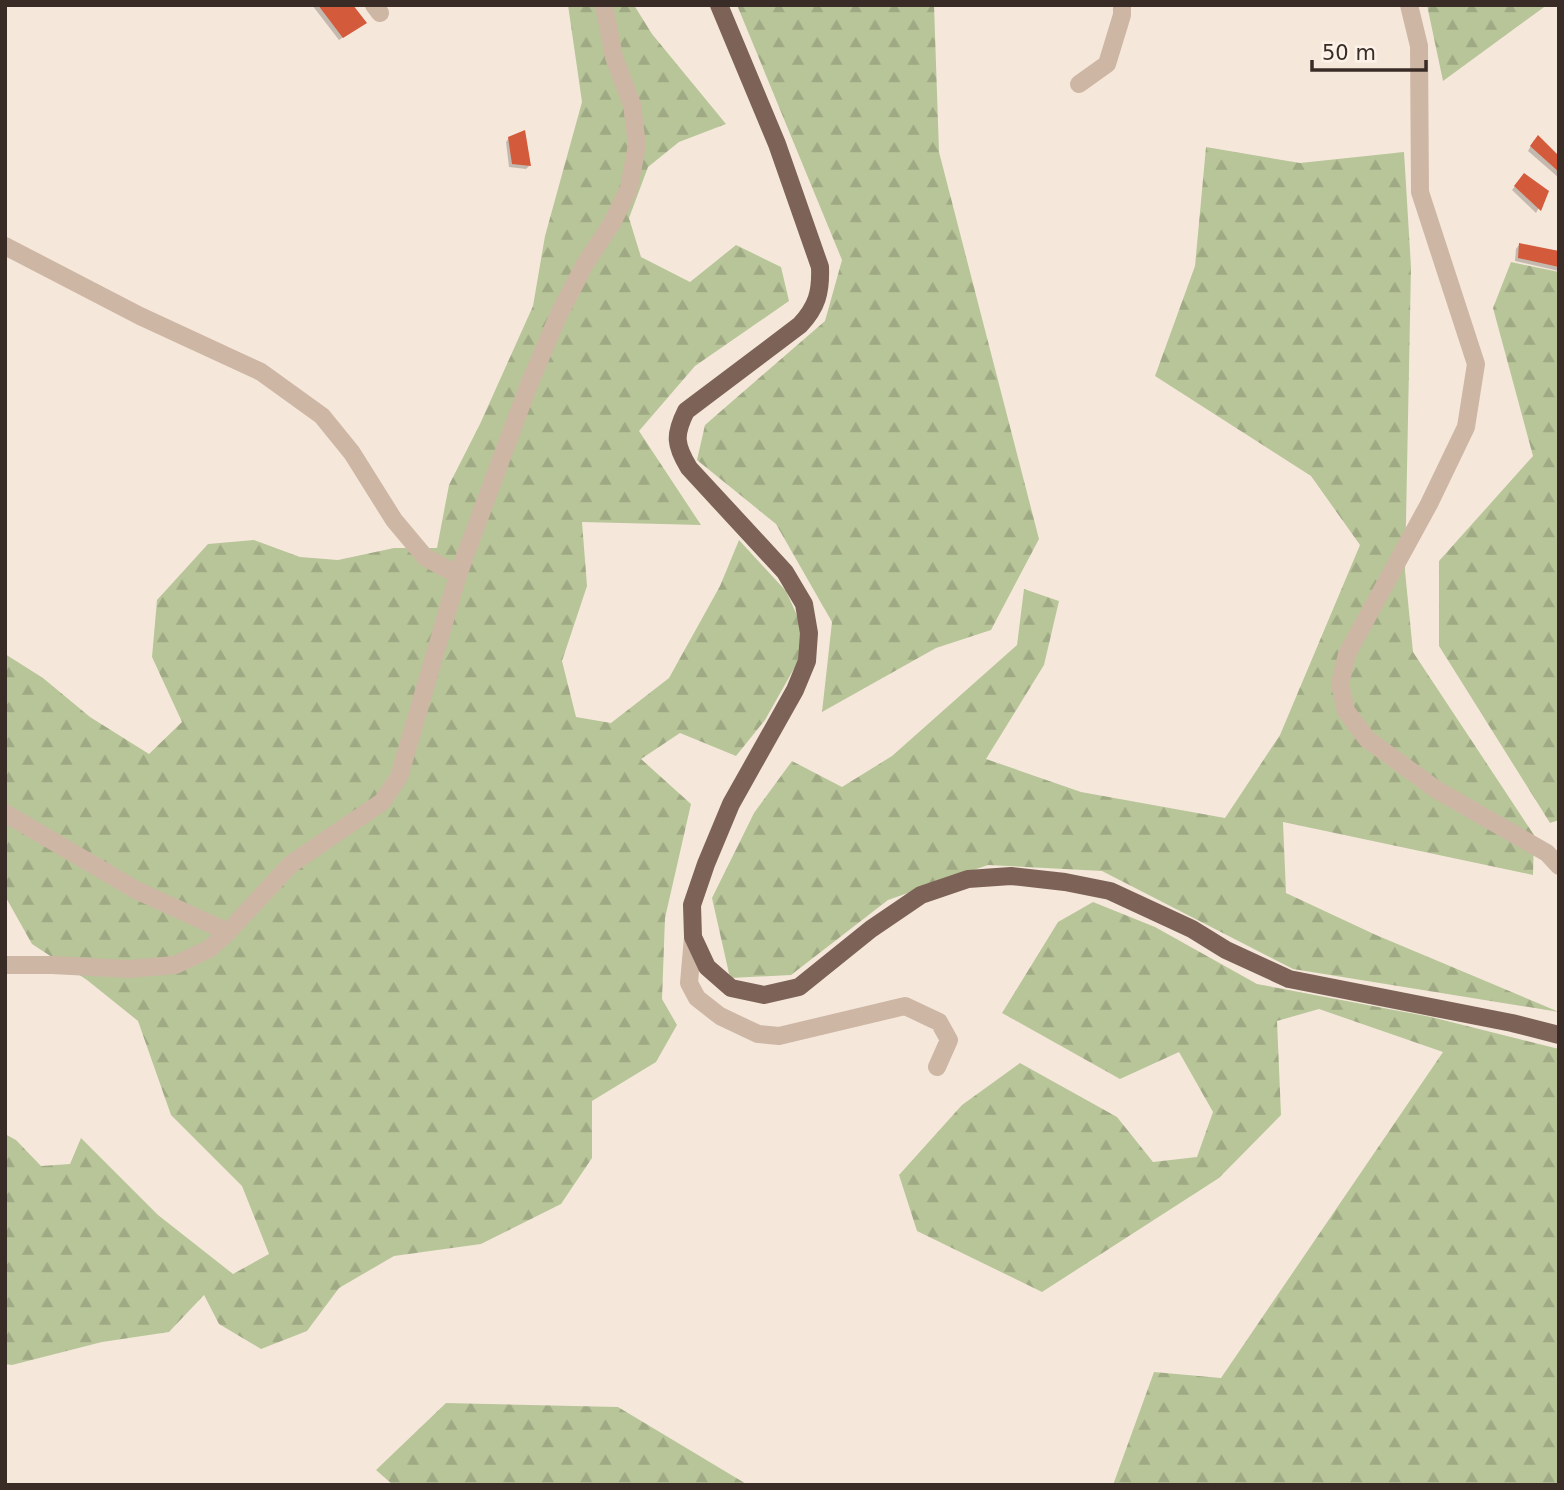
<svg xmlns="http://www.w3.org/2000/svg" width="1564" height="1490" font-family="'DejaVu Sans',sans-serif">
	<defs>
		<pattern id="forest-firs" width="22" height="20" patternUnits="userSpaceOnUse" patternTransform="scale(1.75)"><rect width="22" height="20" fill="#b8c599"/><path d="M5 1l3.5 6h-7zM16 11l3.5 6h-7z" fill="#9fa984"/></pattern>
	</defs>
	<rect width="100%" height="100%" fill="#f5e8db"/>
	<path fill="url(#forest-firs)" d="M 568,5 L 634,5 L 652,34 L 726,124 L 679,142 L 648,167 L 629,218 L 641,257 L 690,282 L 736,245 L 781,267 L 789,301 L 695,366 L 639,431 L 701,525 L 582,522 L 587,586 L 562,661 L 576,717 L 611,723 L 669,678 L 720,586 L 739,540 L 786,591 L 809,642 L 765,720 L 736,756 L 680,733 L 641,759 L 691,804 L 665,918 L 662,999 L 677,1025 L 656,1062 L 592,1101 L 592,1158 L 561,1204 L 481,1244 L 394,1256 L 339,1288 L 307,1331 L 261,1349 L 219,1324 L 204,1295 L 169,1332 L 102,1342 L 12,1365 L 5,1364 L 5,1134 L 16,1140 L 41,1166 L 70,1164 L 81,1138 L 158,1215 L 233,1274 L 269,1254 L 242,1186 L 171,1115 L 138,1021 L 87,980 L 32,944 L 5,896 L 5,654 L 43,678 L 90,717 L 149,754 L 182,722 L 152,657 L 157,600 L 208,544 L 254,540 L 300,557 L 338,560 L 394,548 L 437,548 L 449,485 L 480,424 L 533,306 L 545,236 L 582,102 Z
		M 737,5 L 934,5 L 939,152 L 1039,539 L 991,630 L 936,648 L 822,712 L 832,622 L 776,524 L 697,460 L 705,425 L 825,321 L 842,260 Z
		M 1427,5 L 1547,5 L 1443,81 Z
		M 1206,147 L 1300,163 L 1404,152 L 1411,267 L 1405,571 L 1413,652 L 1534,835 L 1533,875 L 1283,822 L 1286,893 L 1376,935 L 1559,1012 L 1293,969 L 1102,871 L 988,865 L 888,900 L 791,975 L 730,978 L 712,898 L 754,813 L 792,761 L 842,787 L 892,756 L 1017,645 L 1024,589 L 1059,601 L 1044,665 L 986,759 L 1081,792 L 1225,818 L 1280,735 L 1360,545 L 1311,476 L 1155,376 L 1195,266 Z
		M 1511,262 L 1559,272 L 1559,820 L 1550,823 L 1439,646 L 1439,561 L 1533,456 L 1493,308 Z
		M 1093,902 L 1155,927 L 1257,984 L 1431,1017 L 1559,1049 L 1559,1485 L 1113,1485 L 1154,1372 L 1221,1378 L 1443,1052 L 1319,1009 L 1277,1021 L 1281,1115 L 1219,1178 L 1042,1292 L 917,1231 L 899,1175 L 962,1105 L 1020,1063 L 1117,1117 L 1153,1162 L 1197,1157 L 1213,1112 L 1179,1052 L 1120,1079 L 1002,1013 L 1058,922 Z
		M 446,1403 L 618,1407 L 748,1485 L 393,1485 L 376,1470 Z"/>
	<path fill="#0003" d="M 312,5 L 351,5 L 365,23 L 339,40 Z
		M 509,138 L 529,166 L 526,169 L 509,167 L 506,142 Z
		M 1534,140 L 1559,159 L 1559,178 L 1528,151 Z
		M 1521,178 L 1547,192 L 1536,213 L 1512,190 Z
		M 1519,245 L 1559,253 L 1559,271 L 1515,261 L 1516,249 Z"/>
	<path fill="#d35a3a" d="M 318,5 L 353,5 L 367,23 L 343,38 Z
		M 525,130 L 531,166 L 512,164 L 508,137 Z
		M 1538,135 L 1559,156 L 1559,172 L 1530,146 Z
		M 1524,173 L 1549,191 L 1541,211 L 1514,186 Z
		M 1519,243 L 1559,251 L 1559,267 L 1518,258 Z"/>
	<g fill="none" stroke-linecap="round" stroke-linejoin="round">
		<path stroke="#ceb6a5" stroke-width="18" d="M 374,5 L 380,13
			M 1409,5 L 1419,46 L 1420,192 L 1476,364 L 1466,427 L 1429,504 L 1347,654 L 1340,684 L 1346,711 L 1367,739 L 1437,790 L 1547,853 L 1559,866
			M 1079,84 L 1107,64 L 1122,15 L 1122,5
			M 5,246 L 140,316 L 261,372 L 322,416 L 352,453 L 394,520 L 425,557 L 458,575
			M 5,813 L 136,890 L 228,932 L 209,949 L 175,965 L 129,969 L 52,965 L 5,965
			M 228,932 L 291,864 L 382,802 L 399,777 L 458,575 L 528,387 L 559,314 L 585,264 L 612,223 L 629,188 L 637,145 L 632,105 L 614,57 L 604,5
			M 693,937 L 689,983 L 697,998 L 720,1016 L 758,1034 L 779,1036 L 905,1006 L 939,1022 L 949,1040 L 937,1067"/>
		<path stroke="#7d6257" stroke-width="18" d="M 719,5 L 777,144 L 820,267 C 821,292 817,307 800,325 L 686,411 C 674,435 675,445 689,468 L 785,572 L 804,604 L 809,633 L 807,661 L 795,690 L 731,804 L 706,864 L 692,905 L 693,937 L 707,967 L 731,988 L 764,995 L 799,987 L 871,929 L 921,895 L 968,879 L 1011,876 L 1065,882 L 1110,891 L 1192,929 L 1226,950 L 1289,979 L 1512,1023 L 1559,1035"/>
	</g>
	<rect width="1564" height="1490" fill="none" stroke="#392c27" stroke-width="14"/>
	<path d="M1312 60v10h114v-10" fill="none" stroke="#392c27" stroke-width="3.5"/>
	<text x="1322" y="60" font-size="21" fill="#392c27" stroke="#fcf2e8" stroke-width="5" paint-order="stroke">50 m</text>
</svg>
